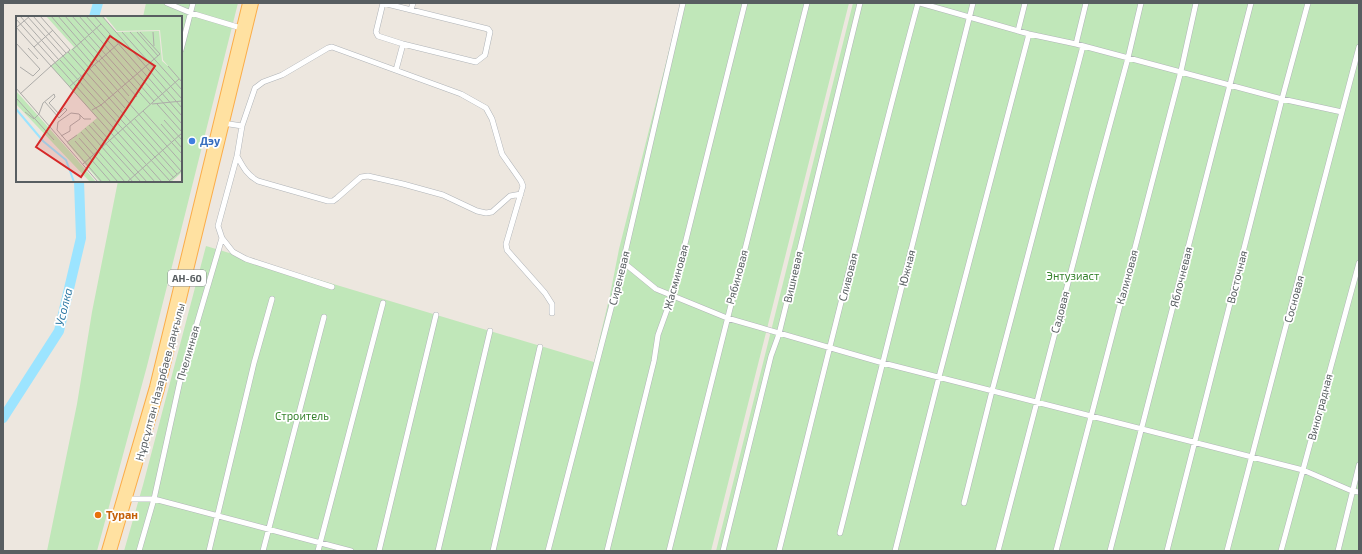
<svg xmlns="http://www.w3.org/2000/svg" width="1362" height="554" font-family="'Exo 2',sans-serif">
	<rect width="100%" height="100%" fill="#ede7df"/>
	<path fill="#c0e7b9" d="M 146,3 L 238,3 L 147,366 L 97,551 L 47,551 L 77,404 L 92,312 L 118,181 L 181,181 L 181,17 L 143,17 Z
		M 681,3 L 849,3 L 711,551 L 124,551 L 143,485 L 206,246 L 594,362 L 610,295 L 619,249 Z
		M 853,3 L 1359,3 L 1359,551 L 716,551 Z"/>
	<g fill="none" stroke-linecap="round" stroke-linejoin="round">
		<path stroke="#9ce4ff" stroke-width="10" d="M 94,17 L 98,3
			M 3,418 L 59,331 L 81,238 L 79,181"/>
		<defs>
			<path id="street" d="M 167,3 L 191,13 L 241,28
				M 383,3 L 488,29 L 490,32 L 485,55 L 476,62 L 403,44 L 378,36 L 376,32 L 383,3
				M 920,3 L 1029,34 L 1076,44 L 1282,99 L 1342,112
				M 411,10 L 413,3
				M 1018,31 L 1025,3
				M 1076,44 L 1086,3
				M 181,50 L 193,3
				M 396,70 L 403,44
				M 223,123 L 242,126
				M 237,156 C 243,167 247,175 258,181 L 328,201 L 333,201 L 337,198 L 361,177 L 368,176 L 403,184 L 443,195 L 477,211 L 486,213 L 492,212 L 510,196 L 521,194
				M 222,238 L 233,252 L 246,259 L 332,287
				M 623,262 L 656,289 L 727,318 L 883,363 L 1303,470 L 1352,491 L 1359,492
				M 128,499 L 154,499 L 351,551
				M 964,503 L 992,391 L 1083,46
				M 840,533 L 973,3
				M 139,551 L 154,499 L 180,381 L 222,238 L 218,226 L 237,156 L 242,126 L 255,88 L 263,82 L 282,75 L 328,48 L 332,47 L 461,94 L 486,108 L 492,119 L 502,154 L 521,181 L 523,186 L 506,244 L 507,250 L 545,293 L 552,304 L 552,313
				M 209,551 L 254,363 L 272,299
				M 263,551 L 324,317
				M 318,551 L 383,303
				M 379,551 L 436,315
				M 438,551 L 490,331
				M 493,551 L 540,347
				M 548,551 L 623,262 L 683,3
				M 607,551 L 654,361 L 658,335 L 672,296 L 745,3
				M 669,551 L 807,3
				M 723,551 L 771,356 L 779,334 L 860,3
				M 779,551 C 825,368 869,185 918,3
				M 895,551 L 939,377 L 1029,34
				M 998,551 L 1092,191 L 1128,58 L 1141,3
				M 1056,551 L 1181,71 L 1196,3
				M 1110,551 L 1251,3
				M 1167,551 L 1282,99 L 1308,3
				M 1227,551 L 1359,47
				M 1281,551 L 1359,263
				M 1338,551 L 1359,465"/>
			<path id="primary" d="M 106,551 L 154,387 L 247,3
				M 112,551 L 160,389 L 254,3"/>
		</defs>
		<use href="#street" stroke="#b0b4b8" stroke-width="6"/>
		<use href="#primary" stroke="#fbad49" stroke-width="10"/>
		<use href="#street" stroke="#fff" stroke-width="5"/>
		<use href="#primary" stroke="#ffe1a1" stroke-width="8"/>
	</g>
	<circle fill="#3f7fe0" stroke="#fff" stroke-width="1.5" cx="192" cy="141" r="4"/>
	<circle fill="#e8710a" stroke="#fff" stroke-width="1.5" cx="98" cy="515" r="4"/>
	<g text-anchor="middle" stroke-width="3.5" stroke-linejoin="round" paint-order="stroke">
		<rect fill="#fff" stroke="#8a8e90" stroke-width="1" x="168" y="270" width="38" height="16" rx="3"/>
		<g font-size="10" font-weight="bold" fill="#585e61">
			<text x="187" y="282">АН-60</text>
		</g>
		<g font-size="11" font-weight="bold" fill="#366cbe" stroke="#fff" text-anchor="start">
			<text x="200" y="145">Дэу</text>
		</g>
		<g font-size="11" fill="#585e61" stroke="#fff">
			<text transform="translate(907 268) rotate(-76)" y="4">Южная</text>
			<text transform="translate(676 277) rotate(-75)" y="4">Жасминовая</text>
			<text transform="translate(737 277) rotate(-75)" y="4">Рябиновая</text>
			<text transform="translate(793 277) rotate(-77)" y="4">Вишневая</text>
			<text transform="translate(848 277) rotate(-76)" y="4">Сливовая</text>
			<text transform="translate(1127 277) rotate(-75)" y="4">Калиновая</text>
			<text transform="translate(1181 277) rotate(-76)" y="4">Яблочневая</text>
			<text transform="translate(1237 277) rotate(-76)" y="4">Восточная</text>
			<text transform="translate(619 278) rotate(-76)" y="4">Сиреневая</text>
			<text transform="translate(1294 299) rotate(-75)" y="4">Сосновая</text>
			<text transform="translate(1060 312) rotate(-75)" y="4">Садовая</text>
			<text transform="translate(188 353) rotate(-74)" y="4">Пчелинная</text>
			<text transform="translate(160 382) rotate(-75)" y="4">Нұрсұлтан Назарбаев даңғылы</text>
			<text transform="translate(1320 407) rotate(-75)" y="4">Виноградная</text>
		</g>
		<g font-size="11" fill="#37832e" stroke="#fff">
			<text x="1073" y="280">Энтузиаст</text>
			<text x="302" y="420">Строитель</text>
		</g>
		<g font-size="11" font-weight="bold" fill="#c56008" stroke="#fff" text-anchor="start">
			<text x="106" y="519">Туран</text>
		</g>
		<g font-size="12" font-style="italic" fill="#2f7ba5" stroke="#fff">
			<text transform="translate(64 307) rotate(-76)" y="4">Усолка</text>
		</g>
	</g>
	<g transform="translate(16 16)">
		<rect width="166" height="166" fill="#ede7df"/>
		<path d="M 30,0 L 88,0 L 89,4 L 100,16 L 143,15 L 146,45 L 153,51 L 147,44 L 144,14 L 101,15 L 89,0 L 166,0 L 166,156 L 155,166 L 84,166 L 51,127 L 81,102 L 35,50 L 58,31 ZM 0,75 L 57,139 L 80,166 L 74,166 L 0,88 Z" fill="#c0e7b9"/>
		<path fill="none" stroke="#9ce4ff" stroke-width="2" d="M 0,93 L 27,125 L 50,144 L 58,166"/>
		<path fill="none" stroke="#adaca9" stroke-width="1" d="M 4,0 L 43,44M 11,0 L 47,40M 17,0 L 50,37M 24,0 L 54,34 L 35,50 L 139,166M 35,0 L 78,50M 42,0 L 82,46M 49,0 L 69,23M 56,0 L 73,19M 63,0 L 138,85M 70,0 L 166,108M 78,0 L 166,100M 86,0 L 166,92M 0,3 L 146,166M 0,11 L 35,50 L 4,78M 1,11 L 14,0M 106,16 L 166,83M 114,16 L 166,74M 121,16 L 142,40M 137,16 L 138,30M 73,20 L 134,88M 69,23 L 121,81M 0,27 L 24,53 L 17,60 L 4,51M 18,31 L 37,14M 12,32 L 22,43M 56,34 L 85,8M 57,34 L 109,92M 52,36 L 161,158M 47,40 L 158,162M 44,44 L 154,165M 83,45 L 113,80M 79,49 L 166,147M 152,50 L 166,66M 53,71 L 102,28M 0,72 L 82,166M 1,83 L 38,124M 29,86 L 43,102 L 51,94 L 49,92 L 41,100M 136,88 L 166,85M 141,88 L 166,116M 76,94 L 85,89 L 144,38 L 124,16M 127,95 L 166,138M 9,96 L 18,103 L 23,98 L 27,87 L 38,78 L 39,81 L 33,87 L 43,98M 118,102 L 165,155M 75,103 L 68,103 L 63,98 L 55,97 L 42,106 L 41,114 L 86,166M 148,104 L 166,124M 77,106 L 131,166M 145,108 L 166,132M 73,109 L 125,166M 69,112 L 117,166M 65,116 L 109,166M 45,120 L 54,115 L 54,110 L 64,103 L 64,99M 63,122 L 102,166M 59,125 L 95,166M 51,126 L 61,119M 67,148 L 163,63M 153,165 L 165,155M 111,166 L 166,117"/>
		<path fill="#d62828" fill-opacity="0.15" stroke="#d62828" stroke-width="2" d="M 94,20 L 139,50 L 65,161 L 20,131 Z"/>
		<rect width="166" height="166" fill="none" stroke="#585e61" stroke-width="2"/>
	</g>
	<rect width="1362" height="554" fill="none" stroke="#585e61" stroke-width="8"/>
</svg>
